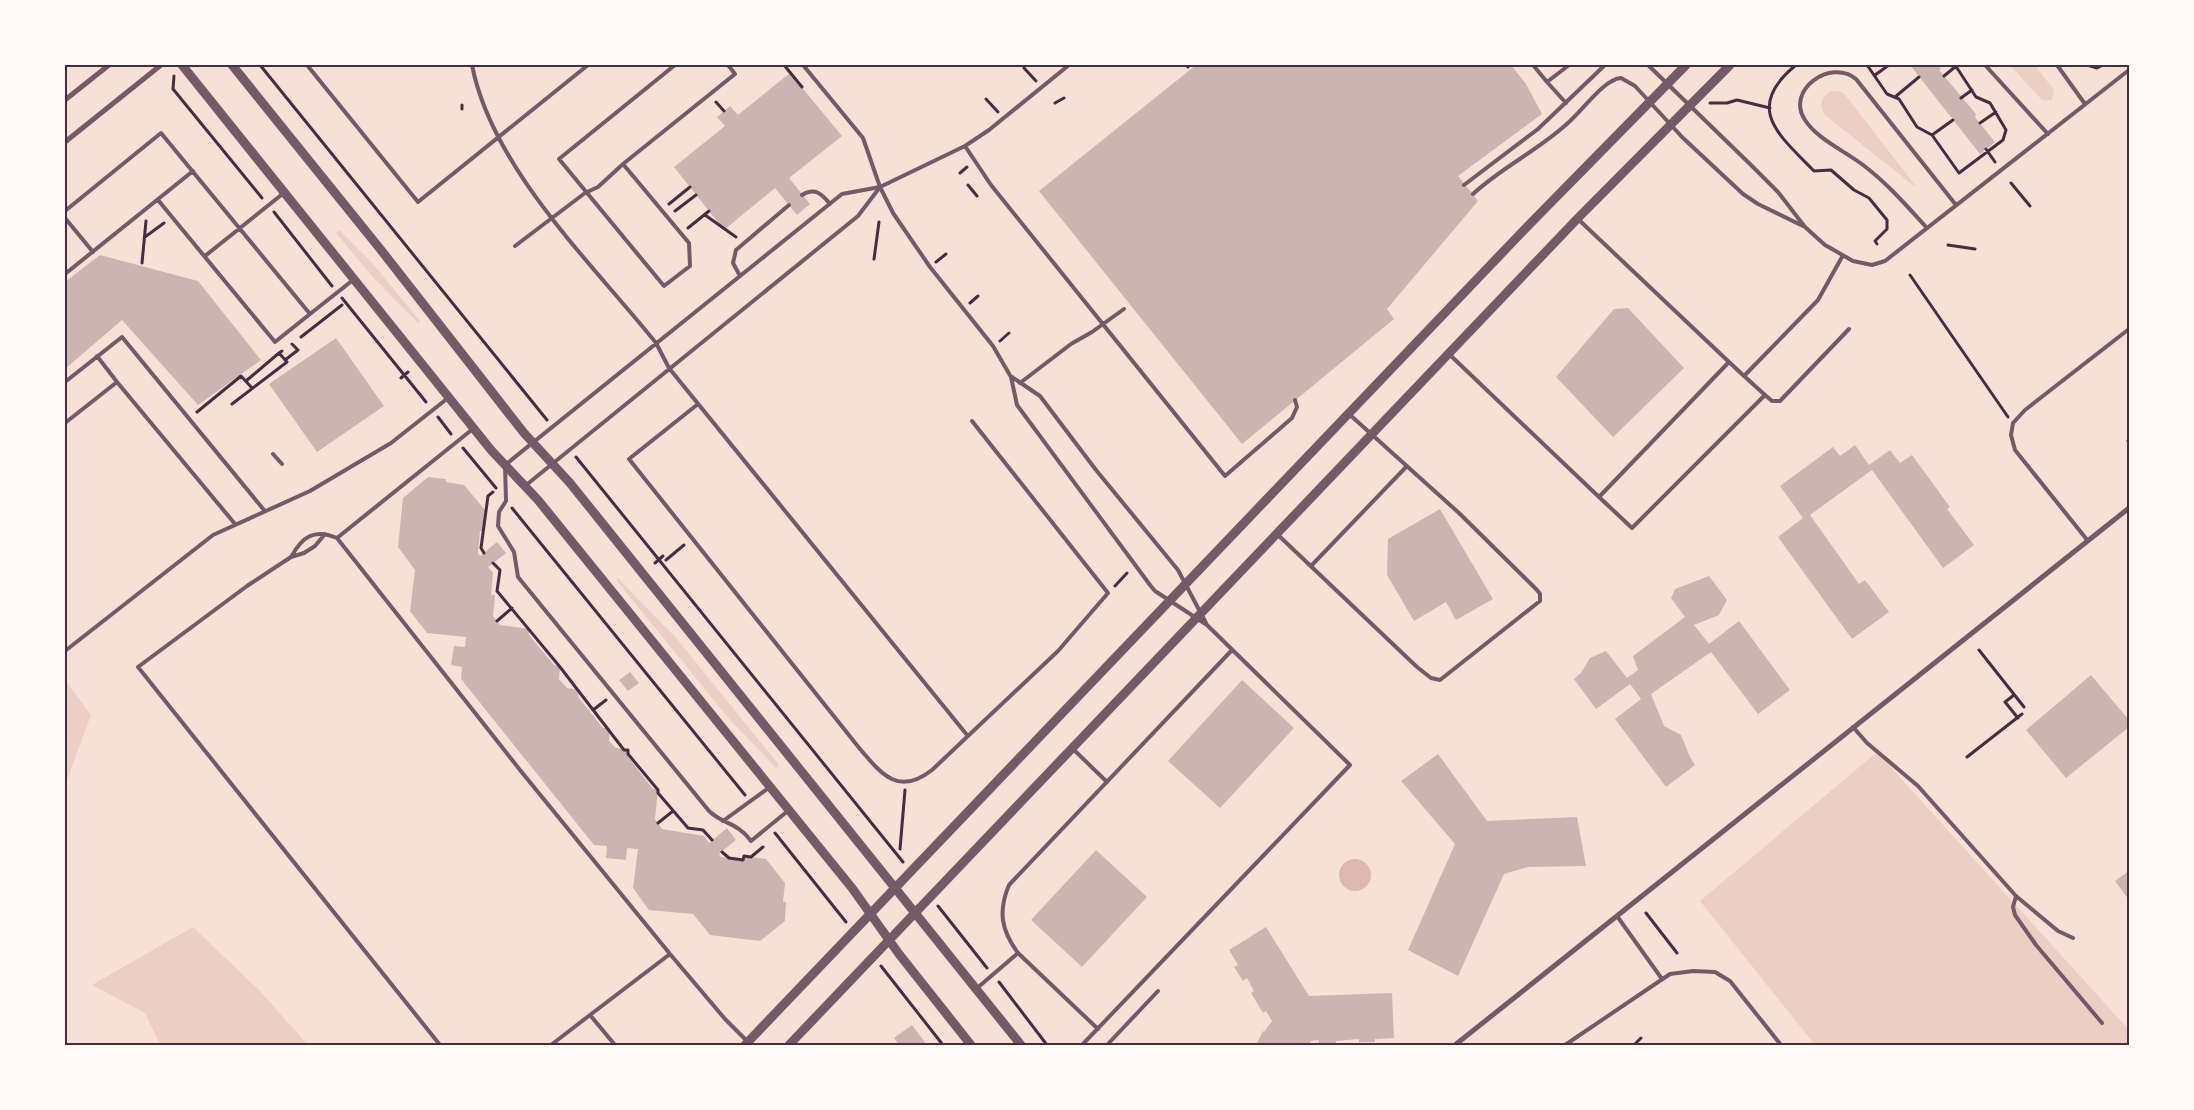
<svg xmlns="http://www.w3.org/2000/svg" width="2194" height="1110" font-family="'PT Sans',sans-serif">
	<rect width="100%" height="100%" fill="#f7e1d7"/>
	<path fill="#ebcfc5" d="M 2010,65 L 2035,65 L 2054,90 L 2052,100 L 2042,100 Z
		M 1831,91 L 1842,92 L 1846,96 L 1915,185 L 1914,186 L 1825,115 C 1818,106 1821,96 1831,91 Z
		M 339,230 L 374,265 L 420,321 L 418,323 L 370,274 L 336,233 Z
		M 618,578 L 677,639 L 779,765 L 776,768 L 730,720 L 616,580 Z
		M 65,680 L 91,715 L 65,785 Z
		M 1877,752 L 2129,1030 L 2129,1045 L 1815,1045 L 1700,901 Z
		M 193,927 L 259,990 L 308,1045 L 160,1045 L 145,1013 L 92,985 Z"/>
	<path fill="#dcb8b0" d="M1339 875a16 16 0 1 1 32 0a16 16 0 1 1-32 0Z"/>
	<path fill="#ccb4b1" d="M 1196,65 L 1511,65 L 1526,84 L 1542,114 L 1458,176 L 1478,201 L 1387,309 L 1394,319 L 1242,444 L 1039,191 Z
		M 1910,65 L 1937,65 L 1941,69 L 1939,70 L 1976,114 L 1975,117 L 1995,142 L 1980,154 Z
		M 790,73 L 842,136 L 789,178 L 810,204 L 797,215 L 775,188 L 724,230 L 674,167 L 725,126 L 717,117 L 730,106 L 738,115 Z
		M 100,255 L 198,281 L 261,360 L 198,405 L 122,320 L 65,369 L 65,282 Z
		M 1628,308 L 1684,368 L 1613,437 L 1556,377 L 1614,309 Z
		M 336,338 L 384,406 L 317,452 L 269,384 Z
		M 1855,445 L 1869,465 L 1890,450 L 1900,463 L 1912,455 L 1950,507 L 1947,509 L 1974,545 L 1943,568 L 1872,470 L 1810,515 L 1859,584 L 1865,580 L 1889,612 L 1852,639 L 1778,537 L 1803,518 L 1780,486 L 1833,447 L 1840,456 Z
		M 428,477 L 446,479 L 446,482 L 464,485 L 485,510 L 483,531 L 480,531 L 478,553 L 480,556 L 497,542 L 506,553 L 488,567 L 493,573 L 491,595 L 495,595 L 493,616 L 500,625 L 529,629 L 529,635 L 554,665 L 560,667 L 559,679 L 567,688 L 579,690 L 578,697 L 603,728 L 610,728 L 609,741 L 616,748 L 628,750 L 628,757 L 653,789 L 658,790 L 655,819 L 662,829 L 704,836 L 709,843 L 727,828 L 736,840 L 719,854 L 721,857 L 743,860 L 744,856 L 766,859 L 785,883 L 783,902 L 786,902 L 785,921 L 760,941 L 710,935 L 693,914 L 649,910 L 633,888 L 638,849 L 627,848 L 626,860 L 606,858 L 607,846 L 594,845 L 461,679 L 462,667 L 451,665 L 454,646 L 465,647 L 466,637 L 427,633 L 410,611 L 415,570 L 398,547 L 403,498 Z
		M 1440,509 L 1493,599 L 1456,620 L 1446,602 L 1414,621 L 1387,575 L 1388,539 Z
		M 1709,576 L 1727,600 L 1719,615 L 1694,625 L 1709,644 L 1739,621 L 1790,690 L 1758,714 L 1711,652 L 1651,694 L 1664,726 L 1681,735 L 1690,757 L 1695,765 L 1666,787 L 1615,719 L 1641,699 L 1630,684 L 1596,709 L 1574,679 L 1581,673 L 1590,658 L 1606,651 L 1627,678 L 1638,670 L 1633,656 L 1685,617 L 1671,598 L 1675,589 Z
		M 630,672 L 639,683 L 628,691 L 619,680 Z
		M 2091,675 L 2129,720 L 2129,727 L 2066,778 L 2026,730 Z
		M 1242,680 L 1294,728 L 1220,808 L 1168,761 Z
		M 1438,754 L 1487,821 L 1577,817 L 1586,866 L 1528,867 L 1504,874 L 1458,976 L 1408,950 L 1455,844 L 1401,781 Z
		M 1096,850 L 1147,897 L 1082,967 L 1031,920 Z
		M 2129,871 L 2129,900 L 2115,881 Z
		M 1266,927 L 1309,996 L 1392,993 L 1394,1038 L 1375,1039 L 1375,1042 L 1359,1042 L 1359,1039 L 1336,1041 L 1336,1044 L 1318,1044 L 1319,1040 L 1311,1041 L 1309,1045 L 1256,1045 L 1263,1031 L 1264,1032 L 1272,1021 L 1266,1011 L 1263,1013 L 1251,993 L 1254,991 L 1247,978 L 1243,981 L 1234,967 L 1238,965 L 1229,950 Z
		M 912,1025 L 927,1045 L 899,1045 L 894,1038 Z"/>
	<g fill="none" stroke-linecap="round" stroke-linejoin="round">
		<path stroke="#4a2c40" stroke-width="3" d="M 260,65 L 547,420
			M 784,65 L 802,87
			M 1186,65 L 1188,67
			M 1796,65 C 1743,108 1779,135 1814,171 L 1831,170 L 1854,190 L 1869,198 L 1887,220 L 1887,229 L 1875,241 L 1877,244
			M 1867,65 L 1887,94 L 1899,99 L 1917,127 L 1932,135 L 1959,173 L 2003,140 L 2006,130 L 1990,103 L 1976,97 L 1957,68 L 1950,65
			M 2087,65 L 2097,68 L 2103,65
			M 1024,68 L 1036,81
			M 1875,75 L 1889,65
			M 174,76 L 173,89 L 262,198
			M 1944,76 L 1955,67
			M 1895,97 L 1919,77
			M 1961,98 L 1972,90
			M 986,99 L 998,112
			M 716,102 L 724,111
			M 1055,103 L 1064,98
			M 1710,103 L 1727,103 L 1737,100 L 1770,108
			M 462,105 L 462,109
			M 1980,123 L 1996,112
			M 1932,135 L 1953,120
			M 1986,149 L 1995,162
			M 960,173 L 967,167
			M 2011,183 L 2030,206
			M 968,185 L 977,196
			M 669,204 L 690,187
			M 675,211 L 696,195
			M 274,212 L 332,286
			M 705,215 L 736,237
			M 688,228 L 709,211
			M 145,237 L 164,223
			M 1948,245 L 1975,249
			M 874,259 L 879,222
			M 936,262 L 946,254
			M 142,263 L 146,221
			M 1910,275 L 2008,417
			M 342,298 L 426,402
			M 970,303 L 978,296
			M 301,337 L 342,305
			M 1000,341 L 1009,333
			M 285,360 L 298,350 L 292,344
			M 401,378 L 408,372
			M 246,381 L 279,353
			M 232,404 L 287,362 L 279,353 L 282,351
			M 197,412 L 241,376 L 252,388
			M 438,417 L 451,434
			M 2128,441 L 2129,442
			M 463,448 L 496,488
			M 576,457 L 903,862
			M 512,508 L 745,795
			M 484,553 L 481,548 L 488,496 L 493,492
			M 666,560 L 684,545
			M 493,563 L 500,570 L 497,591 L 560,667 L 624,750 L 628,750 L 628,754 L 658,790 L 658,793 L 688,828 L 703,830 L 712,840
			M 655,563 L 663,556
			M 1115,586 L 1127,573
			M 497,621 L 512,608
			M 1979,650 L 2024,707
			M 2014,695 L 2005,702 L 2018,718
			M 593,710 L 606,700
			M 1967,757 L 2022,714
			M 658,823 L 673,811
			M 775,833 L 846,922
			M 900,849 L 905,790
			M 722,852 L 729,858 L 743,860 L 744,856 L 751,857 L 763,847
			M 938,906 L 987,968
			M 1646,913 L 1677,953
			M 881,966 L 943,1045
			M 999,982 L 1047,1045
			M 1634,1045 L 1641,1038"/>
		<path stroke="#755966" stroke-width="4" d="M 307,65 L 418,202 L 588,65
			M 472,65 C 492,168 591,262 656,343 L 669,368 L 967,735
			M 803,65 L 863,138 L 880,187 L 893,213 L 930,267 L 993,346 L 1011,377 L 1017,405 L 1150,585 L 1155,591 L 1207,625 L 1350,765 L 1082,1045
			M 1533,65 L 1547,82
			M 1648,65 L 1751,165 L 1778,192 L 1805,227 L 1825,245 L 1853,261 L 1872,265 L 1885,261 L 2129,70
			M 1985,65 L 2048,134
			M 2057,65 L 2085,104
			M 1566,103 L 1547,82 L 1569,65
			M 965,146 L 991,185 L 1225,476 L 1292,418 L 1297,407 L 1295,400
			M 623,164 L 689,243 L 690,266 L 664,286 L 559,159 L 675,65
			M 1464,185 L 1538,129 L 1605,65
			M 1473,194 C 1502,167 1539,150 1569,122 C 1582,111 1604,79 1621,78 L 1635,86 L 1682,137 L 1743,194 L 1758,204 L 1803,226
			M 802,195 C 815,187 822,194 830,204
			M 158,200 L 275,342 L 310,314
			M 65,211 L 161,133 L 310,314 L 353,280
			M 65,218 L 93,252
			M 1926,227 C 1906,205 1887,183 1863,165 C 1845,151 1817,139 1805,120 C 1785,90 1831,58 1856,79 L 1956,205
			M 515,246 L 585,193 L 598,187 L 623,164 L 735,74 L 728,65
			M 205,256 L 285,192
			M 65,274 L 193,171
			M 740,276 L 733,263 L 736,250 L 789,205
			M 1449,354 L 1599,497 L 1729,362 L 1578,219
			M 1729,362 L 1744,376 L 1818,300 L 1842,257
			M 1012,377 L 1040,396 L 1096,470 L 1178,570 L 1206,623
			M 65,382 L 122,337 L 264,510
			M 117,382 L 235,524
			M 1020,383 L 1071,344 L 1092,332 L 1124,309
			M 1765,395 L 1772,401 L 1780,401 L 1849,329
			M 698,404 L 629,459 L 860,749 C 882,775 899,796 932,770 L 1058,651 L 1108,593 L 972,421
			M 65,423 L 117,382 L 97,356
			M 273,454 L 282,464
			M 525,486 L 858,216 L 880,187
			M 1599,497 L 1632,528 L 1765,395 L 1744,376
			M 325,534 L 315,546 L 304,553 L 291,557 L 247,586 L 138,667 L 440,1045
			M 1277,534 L 1417,667 L 1431,678 L 1440,680 L 1540,601 L 1540,594 L 1537,590 L 1459,513 L 1349,414
			M 337,538 L 474,428
			M 2088,541 L 2015,450 L 2011,435 L 2013,423 L 2025,410 L 2129,329
			M 291,557 C 302,537 314,528 337,538 L 520,770 L 670,954
			M 1311,566 L 1407,466
			M 65,651 L 213,535 L 310,491 L 391,443 L 448,398
			M 1853,727 L 1867,743 L 1918,786 L 2016,896 L 2058,931 L 2073,938
			M 1073,749 L 1107,782
			M 789,810 L 751,841 C 737,822 724,825 709,811 L 518,577 L 514,552 L 498,526 L 499,512 L 506,501 L 505,465 L 842,194 L 880,187 L 965,146 L 989,130 L 1069,65
			M 723,821 L 770,787
			M 2016,896 L 2013,907 L 2015,915 L 2036,945 L 2102,1023
			M 1617,916 L 1662,979
			M 1018,953 L 1098,1029
			M 976,989 L 1018,953 C 1001,930 998,911 1009,885 L 1232,650
			M 551,1045 L 590,1015
			M 615,1045 L 590,1015 L 670,954 L 725,1019 L 748,1042
			M 1107,1045 L 1158,991
			M 1565,1045 L 1670,974 L 1693,971 L 1715,972 L 1730,981 L 1781,1045"/>
		<path stroke="#755966" stroke-width="5" d="M 65,100 L 109,65
			M 65,142 L 161,65
			M 1455,1045 L 2129,508"/>
		<path stroke="#755966" stroke-width="9" d="M 182,65 L 491,450 L 538,500 L 852,888 L 899,954 L 971,1045
			M 232,65 L 381,250 L 524,433 L 570,483 L 1021,1045
			M 745,1045 L 1523,231 L 1686,65
			M 789,1045 L 1578,218 L 1730,65"/>
	</g>
	<rect width="2194" height="1110" fill="none" stroke="#fffaf5" stroke-width="132"/>
	<rect x="66" y="66" width="2062" height="978" fill="none" stroke="#4a2c40" stroke-width="2"/>
</svg>
